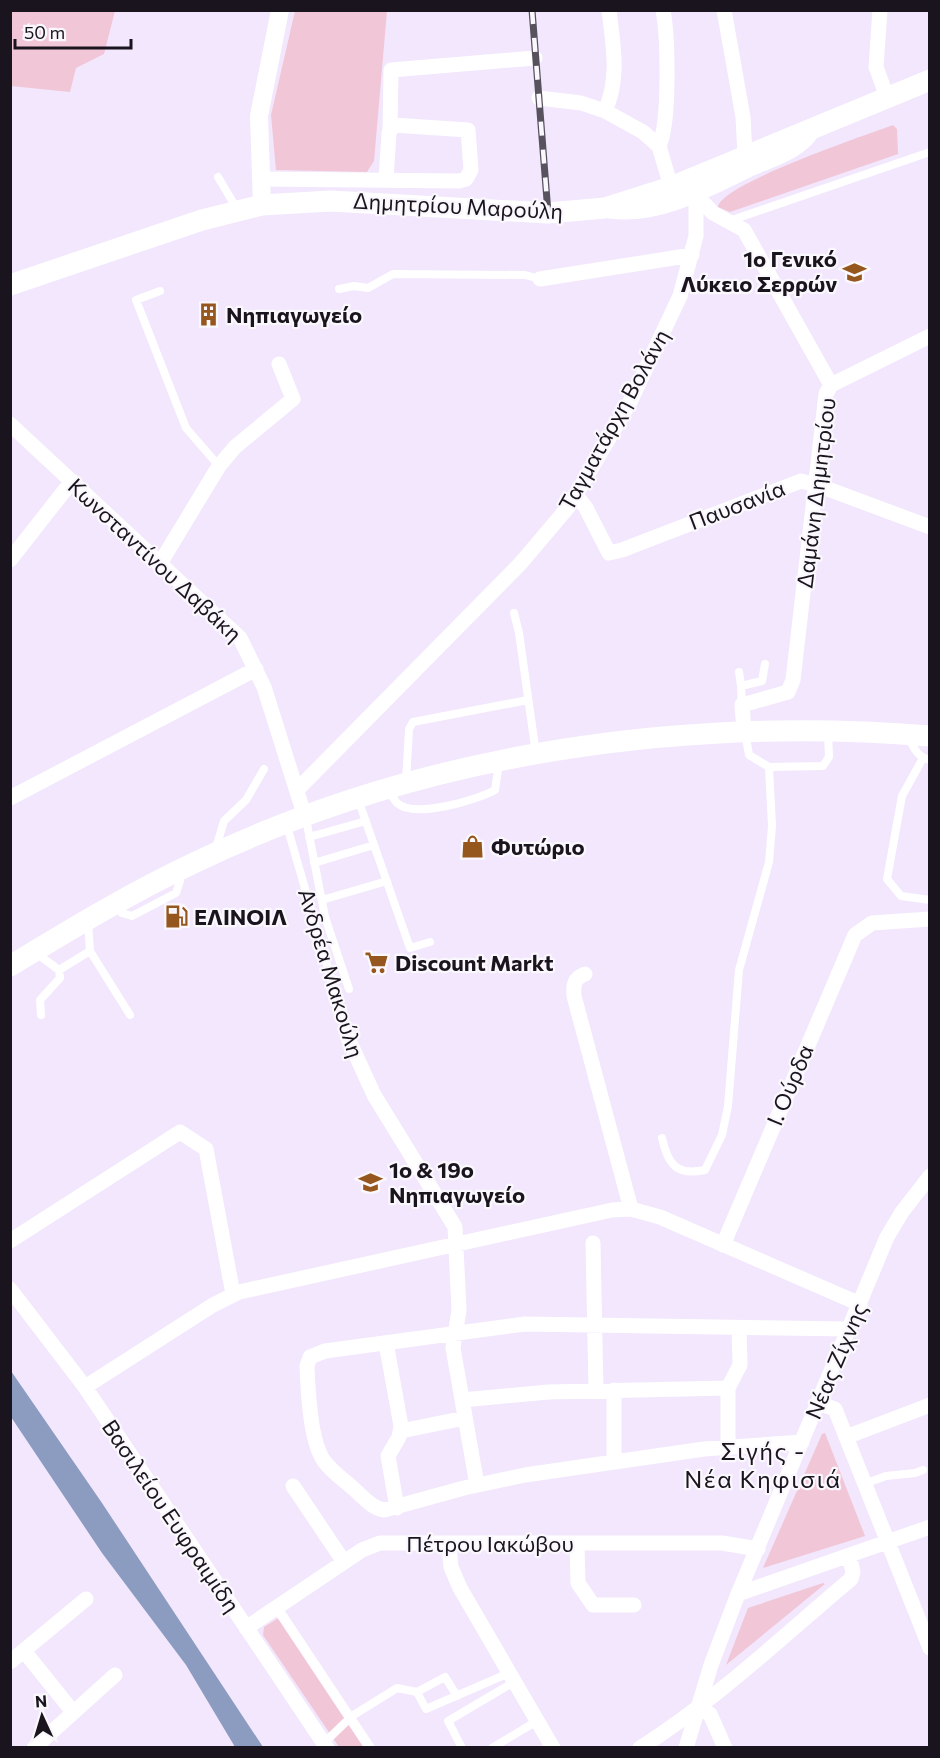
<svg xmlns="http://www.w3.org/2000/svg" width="940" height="1758" font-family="Commissioner,sans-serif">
	<rect width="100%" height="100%" fill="#f2e7fc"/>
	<path fill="#f1c6d7" d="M 11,10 L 115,10 L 115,11 L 104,54 L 76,68 L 70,92 L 11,86 Z
		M 295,11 L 387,11 L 374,161 L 367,172 L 276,170 L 271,115 Z
		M 893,125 L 897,129 L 898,154 L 730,212 L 718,207 C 721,184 866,135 893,125 Z
		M 825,1433 L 865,1536 L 763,1568 L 822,1434 Z
		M 823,1583 L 825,1584 L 726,1665 L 748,1608 Z
		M 280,1617 L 366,1747 L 339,1747 L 263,1635 L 264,1627 Z"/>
	<path fill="#8c9cc0" d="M 11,1371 L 102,1503 L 263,1747 L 235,1747 L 186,1665 L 102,1553 L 11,1417 Z"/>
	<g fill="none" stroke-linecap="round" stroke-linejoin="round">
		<path stroke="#fff" stroke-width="8" d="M 218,177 L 237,209
			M 729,221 L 930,152
			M 339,289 L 354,286 L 368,288 L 393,274 L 525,275 L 540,279
			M 160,291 L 136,300 L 186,428 L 219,466
			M 514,613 L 519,633 L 536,754
			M 739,672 L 741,686
			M 742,705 L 741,686 L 762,681 L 765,664
			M 909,738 C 914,749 918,757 930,760
			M 923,758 L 902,796 L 887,879 L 901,896 L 930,900
			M 769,767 L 823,766 L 829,757 L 828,734
			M 406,781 L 409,729 L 413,722 L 528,700
			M 389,791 C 392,795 394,800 397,803 C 414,819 477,800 495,790 L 499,763
			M 358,799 L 410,948 L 430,942
			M 306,819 L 325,917 L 349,989
			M 287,826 L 348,1038
			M 309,837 L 366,821
			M 215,851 L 224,821 L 246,800 L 264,769
			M 314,863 L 374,845
			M 322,900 L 387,881
			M 122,913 L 132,916 L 176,893 L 180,881
			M 88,923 L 90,951
			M 36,953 L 59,970 L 60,978 L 40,1000 L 41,1015
			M 59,970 L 90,951 L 130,1015
			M 662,1138 C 668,1165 677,1176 705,1170 L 722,1135 L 728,1106 L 739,970 L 769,862 L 772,826 L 769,767 L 749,755 L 745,732
			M 864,1484 L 886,1476 L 915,1473 L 923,1470
			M 457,1696 L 445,1677 L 417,1692 L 426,1709 L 509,1673
			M 324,1743 L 352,1716 L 397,1688 L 417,1692
			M 462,1748 L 448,1721 L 514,1682
			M 492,1748 L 537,1721"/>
		<path stroke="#fff" stroke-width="10" d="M 277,1608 L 370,1748"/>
		<path stroke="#fff" stroke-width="15" d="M 609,10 C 613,45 620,78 605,111 L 643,132 L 659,146 L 671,187
			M 724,10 L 743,117 L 745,156
			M 880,10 L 876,67 L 887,97
			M 539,98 L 581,103 L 605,111
			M 390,130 L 391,70 L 535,58
			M 659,146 C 670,123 668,37 663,10
			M 260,179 L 459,181 L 466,179 L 471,170 L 468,130 L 393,125 L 389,133 L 386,179
			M 696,195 L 713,213 L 744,230 L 831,385 L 826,394 L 793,680 L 788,692 L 742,705 L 744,731
			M 610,211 C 658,218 709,189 750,169 C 770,160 800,152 812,132
			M 540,279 L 692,255
			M 831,385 L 930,336
			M 10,424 L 240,638 L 264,687 L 305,817
			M 576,495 L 586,508 L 609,553 L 622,550 L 801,481 L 817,485 L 930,527
			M 10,560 L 72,481
			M 159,565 L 219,466 L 235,447 L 293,399 L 279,364
			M 297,790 L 520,564 L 570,505 L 630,402 L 680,296 L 696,236 L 696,195
			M 10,798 L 256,669
			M 585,974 C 574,978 573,985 574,996 L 631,1209
			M 348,1038 L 374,1095 L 455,1227 L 459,1310 L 453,1348 L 477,1485
			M 10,1241 L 180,1132 L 206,1149 L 233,1294
			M 593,1243 L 596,1390
			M 723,1245 L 855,935 L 872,923 L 930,919
			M 10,1289 L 85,1387 L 327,1748
			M 386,1343 L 401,1426 L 399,1437 L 388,1456 L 397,1508
			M 85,1387 L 213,1305 L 239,1292 L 612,1210 L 631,1209 L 660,1217 L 860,1304
			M 462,1400 L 548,1392 L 728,1388
			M 818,1403 L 835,1409 L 930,1648
			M 401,1431 L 465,1418
			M 846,1437 L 930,1405
			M 802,1442 L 704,1449 L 525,1475 L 464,1488 L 384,1510 C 372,1508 363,1497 354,1489 C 344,1480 332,1472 324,1461 C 310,1441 308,1391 307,1366 L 310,1357 L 325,1351 L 525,1324 L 849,1329
			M 728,1447 L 728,1388 L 740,1365 L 739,1328
			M 614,1462 L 614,1390
			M 293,1486 L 344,1562
			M 449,1545 L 451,1567 L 460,1588 L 553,1748
			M 577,1545 L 578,1583 L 593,1605 L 634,1605
			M 738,1594 L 930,1527
			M 246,1628 L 362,1550 L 380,1543 L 722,1543 L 758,1549
			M 24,1651 L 73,1712
			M 10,1662 L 86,1599
			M 697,1708 L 710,1714 L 725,1748
			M 34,1748 L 115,1675
			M 640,1748 C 716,1700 782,1637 851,1579 L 853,1572 L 849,1555
			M 686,1748 L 711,1665 L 738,1594 L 887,1237 L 902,1212 L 930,1176"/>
		<path stroke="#fff" stroke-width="18" d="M 262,205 L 259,116 L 280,10"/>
		<path stroke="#fff" stroke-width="21" d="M 10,285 L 202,220 L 262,205 L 330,201 L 548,213 L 605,208 L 671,187 L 930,80
			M 10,966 C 71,929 132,892 196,862 C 422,753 681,716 930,736"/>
		<defs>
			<path id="rail" d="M 532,10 L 548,213"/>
		</defs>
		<use href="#rail" stroke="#58525f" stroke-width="7"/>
		<use href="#rail" stroke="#fbf8fd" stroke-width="4.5" stroke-dasharray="14" stroke-linecap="butt"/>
	</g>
	<defs>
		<symbol id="school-bare" viewBox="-9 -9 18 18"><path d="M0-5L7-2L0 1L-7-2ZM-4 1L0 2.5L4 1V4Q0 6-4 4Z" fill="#95571d" stroke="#fbf8fd" stroke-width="2.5" paint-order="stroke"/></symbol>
		<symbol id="building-bare" viewBox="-9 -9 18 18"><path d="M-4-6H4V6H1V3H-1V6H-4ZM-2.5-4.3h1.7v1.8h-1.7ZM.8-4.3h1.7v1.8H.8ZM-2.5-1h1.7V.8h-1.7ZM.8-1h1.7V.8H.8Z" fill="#95571d" stroke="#fbf8fd" stroke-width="2.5" paint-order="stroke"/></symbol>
		<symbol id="shop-bare" viewBox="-9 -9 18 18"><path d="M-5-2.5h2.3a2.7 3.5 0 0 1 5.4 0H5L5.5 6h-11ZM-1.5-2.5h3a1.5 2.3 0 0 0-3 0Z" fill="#95571d" stroke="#fbf8fd" stroke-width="2.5" paint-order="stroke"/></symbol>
		<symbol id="fuel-bare" viewBox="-9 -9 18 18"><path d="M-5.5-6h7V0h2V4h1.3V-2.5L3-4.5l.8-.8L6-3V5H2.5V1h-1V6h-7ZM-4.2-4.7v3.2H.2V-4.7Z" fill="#95571d" stroke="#fbf8fd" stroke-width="2.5" paint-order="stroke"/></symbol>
		<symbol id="supermarket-bare" viewBox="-9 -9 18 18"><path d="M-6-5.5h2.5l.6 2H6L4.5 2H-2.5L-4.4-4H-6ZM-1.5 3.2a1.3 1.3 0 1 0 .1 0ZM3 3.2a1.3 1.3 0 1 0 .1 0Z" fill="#95571d" stroke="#fbf8fd" stroke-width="2.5" paint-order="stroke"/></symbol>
	</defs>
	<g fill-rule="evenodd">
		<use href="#school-bare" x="838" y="256" width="33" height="33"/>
		<use href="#building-bare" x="192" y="298" width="33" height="33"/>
		<use href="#shop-bare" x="456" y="830" width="33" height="33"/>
		<use href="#fuel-bare" x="160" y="900" width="33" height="33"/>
		<use href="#supermarket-bare" x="360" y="946" width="33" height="33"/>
		<use href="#school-bare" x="354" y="1166" width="33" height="33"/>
	</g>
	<g text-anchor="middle" stroke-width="4.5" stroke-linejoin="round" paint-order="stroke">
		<g font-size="22" fill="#19141e" stroke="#fbf8fd">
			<text transform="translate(458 206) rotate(3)" y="8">Δημητρίου Μαρούλη</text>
			<text transform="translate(614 420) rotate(-61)" y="8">Ταγματάρχη Βολάνη</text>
			<text transform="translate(816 493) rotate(-83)" y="8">Δαμάνη Δημητρίου</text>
			<text transform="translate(737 505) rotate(-21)" y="8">Παυσανία</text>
			<text transform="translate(155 560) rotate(43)" y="8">Κωνσταντίνου Δαβάκη</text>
			<text transform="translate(331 973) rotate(73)" y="8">Ανδρέα Μακούλη</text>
			<text transform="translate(790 1085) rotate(-67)" y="8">Ι. Ούρδα</text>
			<text transform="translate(836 1361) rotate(-67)" y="8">Νέας Ζίχνης</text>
			<text transform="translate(171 1516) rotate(56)" y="8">Βασιλείου Ευφραιμίδη</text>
			<text x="490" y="1552">Πέτρου Ιακώβου</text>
		</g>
		<g font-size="22" font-weight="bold" fill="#19141e" stroke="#fbf8fd" text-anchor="start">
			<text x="837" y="267" text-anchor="end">1ο Γενικό<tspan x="837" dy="25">Λύκειο Σερρών</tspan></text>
			<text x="226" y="323">Νηπιαγωγείο</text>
			<text x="491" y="855">Φυτώριο</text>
			<text x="194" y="925">ΕΛΙΝΟΙΛ</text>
			<text x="395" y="971">Discount Markt</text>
			<text x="389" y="1178">1ο &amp; 19ο<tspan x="389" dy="25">Νηπιαγωγείο</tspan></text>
		</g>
		<g font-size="24" letter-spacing="1.5" fill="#19141e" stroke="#fbf8fd">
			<text x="763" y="1460">Σιγής -<tspan x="763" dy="28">Νέα Κηφισιά</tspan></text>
		</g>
	</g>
	<rect width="940" height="1758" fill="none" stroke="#19141e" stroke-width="24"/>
	<g transform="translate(42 1716) rotate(356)" stroke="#fbf8fd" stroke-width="4.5" paint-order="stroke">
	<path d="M0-4.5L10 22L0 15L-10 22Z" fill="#19141e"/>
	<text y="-9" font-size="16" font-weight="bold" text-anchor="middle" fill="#19141e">N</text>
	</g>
	<path d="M15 39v9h116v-9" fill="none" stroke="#19141e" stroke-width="3"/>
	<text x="24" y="39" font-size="18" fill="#19141e" stroke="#fbf8fd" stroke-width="4.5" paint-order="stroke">50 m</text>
</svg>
